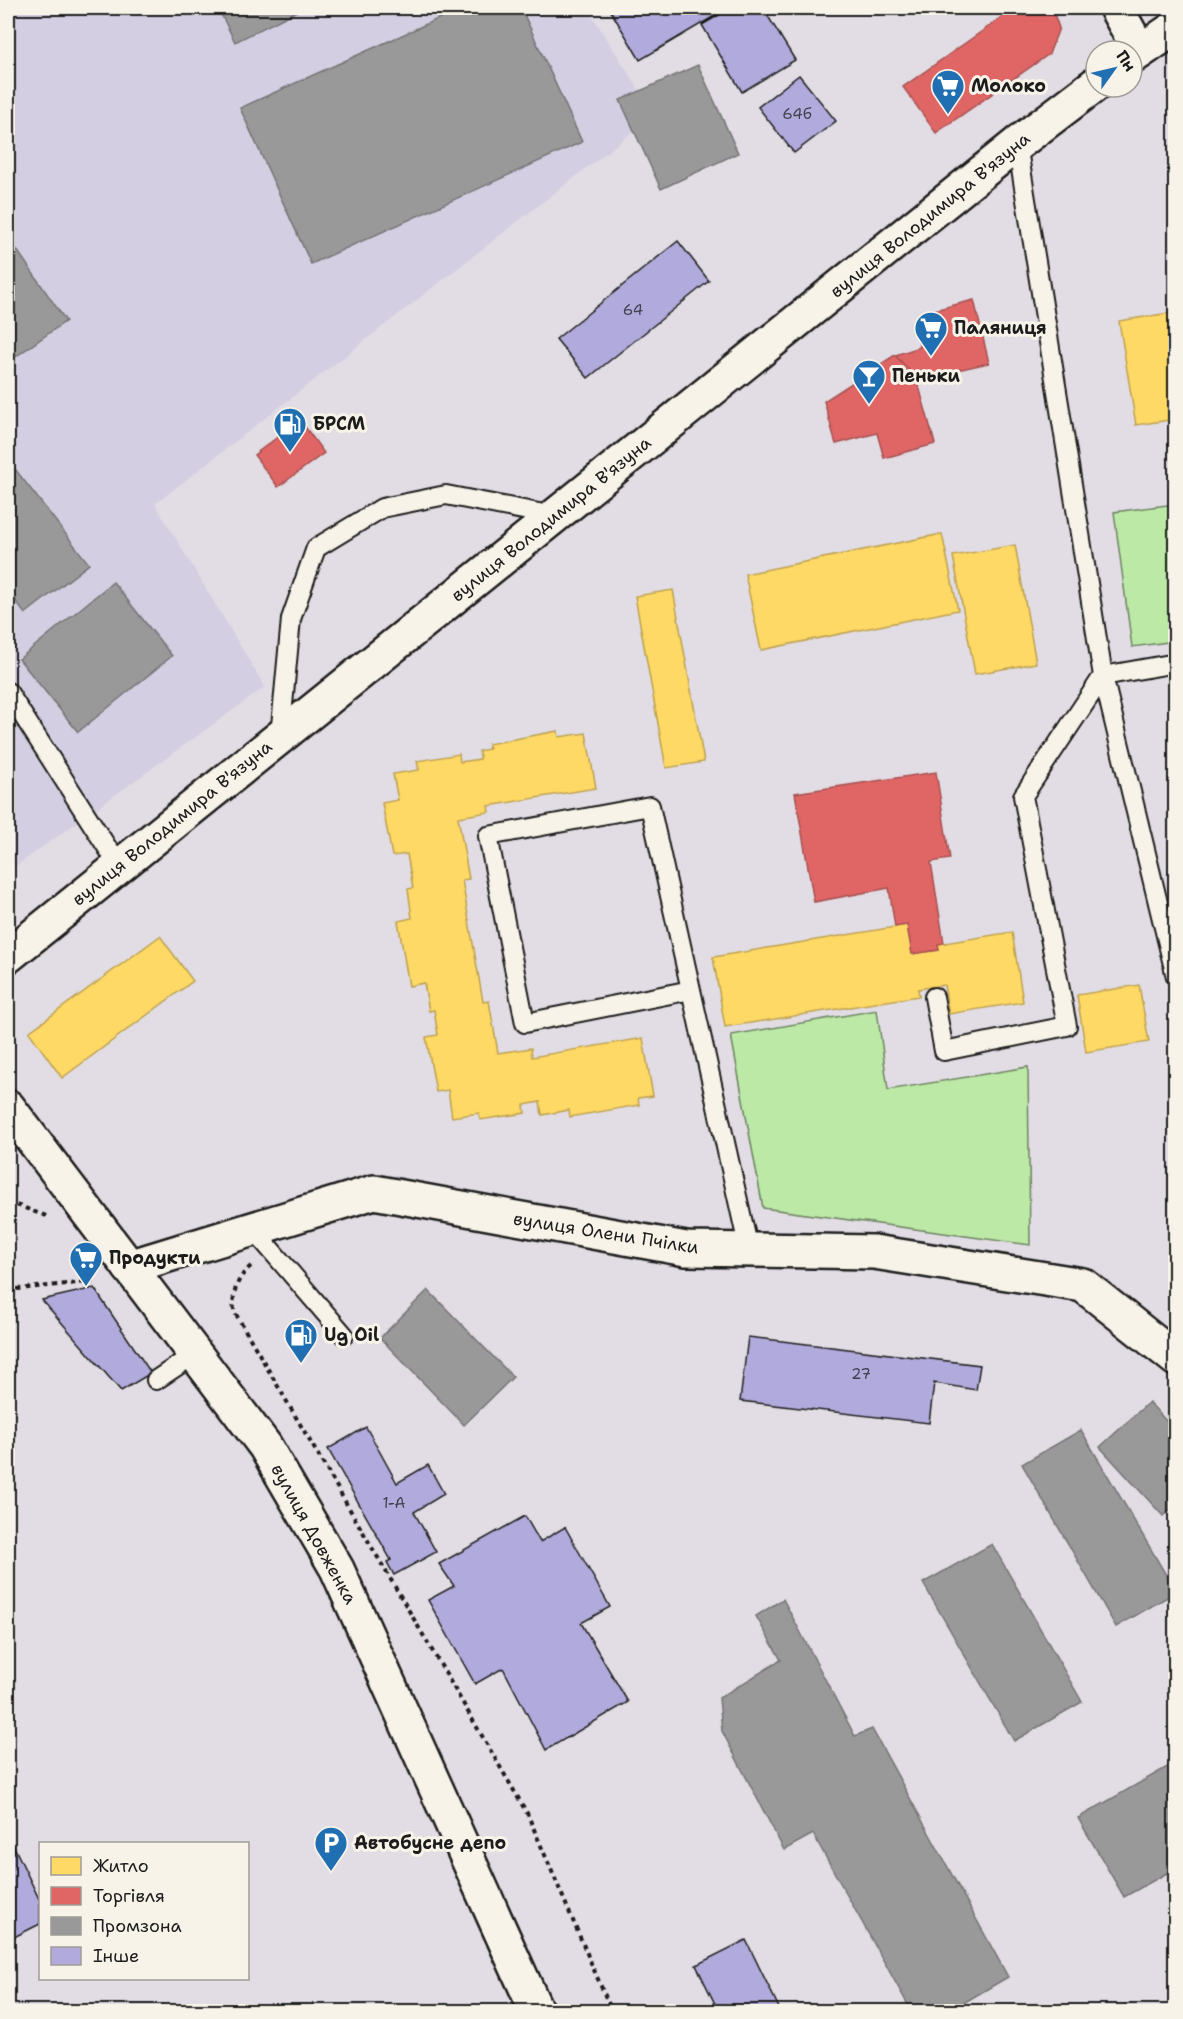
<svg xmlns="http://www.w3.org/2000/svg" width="1183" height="2019" font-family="'Shantell Sans',sans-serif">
	<rect width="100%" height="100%" fill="#e2dde4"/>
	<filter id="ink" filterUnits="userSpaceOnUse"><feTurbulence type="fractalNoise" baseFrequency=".0167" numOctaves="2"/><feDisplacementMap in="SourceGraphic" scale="12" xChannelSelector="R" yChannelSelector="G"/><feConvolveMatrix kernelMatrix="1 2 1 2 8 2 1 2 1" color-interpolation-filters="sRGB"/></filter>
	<g filter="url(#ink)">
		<path fill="#d3cee2" d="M 8,8 L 587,8 L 640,91 L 620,100 L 634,131 L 155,504 L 265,687 L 8,872 Z"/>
		<path fill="#bce9a6" stroke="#6c8261" stroke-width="1.5" d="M 1175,504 L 1175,641 L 1132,647 L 1114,512 Z
			M 877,1010 L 888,1090 L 1028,1067 L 1030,1245 L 763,1208 L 731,1035 Z"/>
		<path fill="#ffd966" stroke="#bba050" stroke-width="1.5" d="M 1176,312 L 1176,419 L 1136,425 L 1119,321 Z
			M 942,534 L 958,610 L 761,650 L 745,574 Z
			M 1015,545 L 1036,663 L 975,674 L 953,556 Z
			M 673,590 L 704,762 L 666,768 L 635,596 Z
			M 558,731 L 559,737 L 586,733 L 596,788 L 488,806 L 489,812 L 458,817 L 469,879 L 462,880 L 483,1002 L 489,1001 L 498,1053 L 531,1048 L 532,1057 L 643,1038 L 653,1096 L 638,1098 L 639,1105 L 570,1117 L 569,1110 L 542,1115 L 540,1102 L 524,1105 L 525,1113 L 480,1120 L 479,1113 L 452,1117 L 448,1090 L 436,1092 L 426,1037 L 438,1035 L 434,1010 L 429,1011 L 424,983 L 409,986 L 398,921 L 412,918 L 408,889 L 413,888 L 407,854 L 392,856 L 382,803 L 398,800 L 393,774 L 419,770 L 417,761 L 459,754 L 460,762 L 480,759 L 479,751 L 489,749 L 488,744 Z
			M 907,925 L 912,954 L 939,950 L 938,944 L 1012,932 L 1023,1002 L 949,1014 L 944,985 L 918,989 L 919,996 L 725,1027 L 713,957 Z
			M 160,936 L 193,981 L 62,1078 L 29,1032 Z
			M 1139,985 L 1149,1042 L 1086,1052 L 1077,995 Z"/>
		<path fill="#e06666" stroke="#a55050" stroke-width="1.5" d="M 1015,8 L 1052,8 L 1059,28 L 1049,54 L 936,133 L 903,87 Z
			M 974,300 L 989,363 L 917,379 L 895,355 L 920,347 L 918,339 L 939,334 L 934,310 Z
			M 895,355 L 917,379 L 935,444 L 884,458 L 877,433 L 836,444 L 824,401 Z
			M 300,420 L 324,453 L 278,487 L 254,455 Z
			M 936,772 L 950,859 L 931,862 L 944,943 L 938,944 L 939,950 L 912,954 L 907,925 L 895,927 L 889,888 L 814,902 L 795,793 Z"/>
		<path fill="#999" stroke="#747474" stroke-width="1.5" d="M 218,8 L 300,8 L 301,9 L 235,42 Z
			M 462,8 L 521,8 L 582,142 L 311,264 L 240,108 Z
			M 698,65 L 738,153 L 661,189 L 620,100 Z
			M 8,237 L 66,321 L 8,362 Z
			M 8,460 L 89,564 L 25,614 L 8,591 Z
			M 113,582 L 172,656 L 78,732 L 19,659 Z
			M 428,1290 L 513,1377 L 464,1425 L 380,1338 Z
			M 1149,1402 L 1176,1432 L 1176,1505 L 1163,1516 L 1100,1447 Z
			M 1081,1430 L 1176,1592 L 1116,1627 L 1022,1464 Z
			M 992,1544 L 1082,1702 L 1014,1741 L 923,1583 Z
			M 1176,1566 L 1176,1580 L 1169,1572 Z
			M 783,1599 L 855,1736 L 872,1729 L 1008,1977 L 948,2012 L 912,2012 L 813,1834 L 784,1850 L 722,1731 L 719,1698 L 781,1660 L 756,1616 Z
			M 1176,1762 L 1176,1868 L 1124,1897 L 1078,1818 Z"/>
		<path fill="#b0abdc" stroke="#1c1c1c" stroke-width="1.5" d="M 609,8 L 728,8 L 640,60 Z
			M 731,8 L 763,8 L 795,60 L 742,92 L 702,25 Z
			M 999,8 L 1011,8 L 1002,14 Z
			M 799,75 L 836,121 L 794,153 L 758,107 Z
			M 678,241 L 709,281 L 588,378 L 556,339 Z
			M 94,1288 L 151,1373 L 121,1391 L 42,1300 Z
			M 748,1337 L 980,1365 L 976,1390 L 934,1383 L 929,1423 L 740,1401 Z
			M 366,1427 L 397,1483 L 428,1465 L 444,1494 L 414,1512 L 436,1552 L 394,1575 L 387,1562 L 391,1560 L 328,1449 Z
			M 525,1516 L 540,1542 L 565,1527 L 610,1607 L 581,1623 L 628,1702 L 546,1750 L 503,1668 L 475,1684 L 428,1600 L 454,1586 L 439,1564 Z
			M 9,1836 L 40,1901 L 40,1924 L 8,1940 Z
			M 746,1940 L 781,2012 L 719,2012 L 696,1965 Z"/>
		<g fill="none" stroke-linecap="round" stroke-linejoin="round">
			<defs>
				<path id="lane" d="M 1017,144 L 1103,676 L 1176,977
					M 8,692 L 119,866
					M 280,737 L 291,619 L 316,548 L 382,508 L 446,495 L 554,516
					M 691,990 L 525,1023 L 488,836 L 650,806 L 749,1250
					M 934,997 L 944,1051 L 1067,1026 L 1023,796 L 1103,676 L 1176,663
					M 253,1229 L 344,1335
					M 156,1380 L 195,1354"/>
				<path id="street" d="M 1116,8 L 1140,51
					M 129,1267 L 374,1192 L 686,1249 L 874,1252 L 1083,1285 L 1176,1359"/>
				<path id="secondary" d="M 1132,57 L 1176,27
					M 8,956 L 1017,144 L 1096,84
					M 8,1107 L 265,1446 L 337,1569 L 537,2012"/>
			</defs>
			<use href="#lane" stroke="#1c1c1c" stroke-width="22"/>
			<use href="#street" stroke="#1c1c1c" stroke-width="38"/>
			<use href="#secondary" stroke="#1c1c1c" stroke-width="38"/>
			<path stroke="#1c1c1c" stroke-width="4" stroke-dasharray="4.5 4.5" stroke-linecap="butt" d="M 8,1202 L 49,1217
				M 251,1266 C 237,1278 232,1292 234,1311 L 527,1813 L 612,2012
				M 8,1290 L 97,1281"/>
			<use href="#lane" stroke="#f7f3e8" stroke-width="18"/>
			<use href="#street" stroke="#f7f3e8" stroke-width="33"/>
			<use href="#secondary" stroke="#f7f3e8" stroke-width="33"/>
		</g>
	</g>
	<defs>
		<symbol id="supermarket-pin" viewBox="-11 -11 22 30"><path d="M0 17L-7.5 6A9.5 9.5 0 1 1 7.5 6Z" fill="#1f6fb2" stroke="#f7f3e8"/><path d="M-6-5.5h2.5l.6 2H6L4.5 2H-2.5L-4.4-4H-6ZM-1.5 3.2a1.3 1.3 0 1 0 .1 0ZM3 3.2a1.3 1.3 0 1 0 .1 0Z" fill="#fff"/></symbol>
		<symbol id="bar-pin" viewBox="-11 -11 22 30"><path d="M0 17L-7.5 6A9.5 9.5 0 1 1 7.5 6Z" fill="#1f6fb2" stroke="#f7f3e8"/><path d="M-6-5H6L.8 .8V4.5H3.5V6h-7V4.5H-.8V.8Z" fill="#fff"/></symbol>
		<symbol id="fuel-pin" viewBox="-11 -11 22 30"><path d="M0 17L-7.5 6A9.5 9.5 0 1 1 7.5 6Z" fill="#1f6fb2" stroke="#f7f3e8"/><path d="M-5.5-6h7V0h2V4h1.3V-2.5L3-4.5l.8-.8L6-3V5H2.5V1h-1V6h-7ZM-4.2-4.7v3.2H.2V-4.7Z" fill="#fff"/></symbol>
		<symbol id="parking-pin" viewBox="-11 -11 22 30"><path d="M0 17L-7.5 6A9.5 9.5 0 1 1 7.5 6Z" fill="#1f6fb2" stroke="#f7f3e8"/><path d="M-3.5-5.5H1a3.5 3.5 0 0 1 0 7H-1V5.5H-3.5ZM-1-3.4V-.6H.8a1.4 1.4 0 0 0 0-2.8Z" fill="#fff"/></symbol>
	</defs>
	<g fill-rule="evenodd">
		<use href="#supermarket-pin" x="929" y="67" width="38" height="52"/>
		<use href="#supermarket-pin" x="912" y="309" width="38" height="52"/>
		<use href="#bar-pin" x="850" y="357" width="38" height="52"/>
		<use href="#fuel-pin" x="271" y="405" width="38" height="52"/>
		<use href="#supermarket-pin" x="67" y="1239" width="38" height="52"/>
		<use href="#fuel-pin" x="282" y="1316" width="38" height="52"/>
		<use href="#parking-pin" x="312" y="1824" width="38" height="52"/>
	</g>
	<g text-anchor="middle" stroke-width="6" stroke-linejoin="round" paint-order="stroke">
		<g font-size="15" fill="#41404c">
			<text x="797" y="119">64б</text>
			<text x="633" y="315">64</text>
			<text x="861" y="1379">27</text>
			<text x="394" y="1508">1-А</text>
		</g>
		<g font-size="18" font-weight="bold" fill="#1c1c1c" stroke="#f7f3e8" text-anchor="start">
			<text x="971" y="92">Молоко</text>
			<text x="954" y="334">Паляниця</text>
			<text x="892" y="382">Пеньки</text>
			<text x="313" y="430">БРСМ</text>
			<text x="109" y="1264">Продукти</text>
			<text x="324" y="1341">Ug Oil</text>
			<text x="354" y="1849">Автобусне депо</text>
		</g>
		<g font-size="18" fill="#1c1c1c" stroke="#f7f3e8">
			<text transform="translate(930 215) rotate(-39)" y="6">вулиця Володимира В'язуна</text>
			<text transform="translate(551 519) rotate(-39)" y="6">вулиця Володимира В'язуна</text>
			<text transform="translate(172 823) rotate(-39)" y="6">вулиця Володимира В'язуна</text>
			<text transform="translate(606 1233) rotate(9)" y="6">вулиця Олени Пчілки</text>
			<text transform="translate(314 1534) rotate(61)" y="6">вулиця Довженка</text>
		</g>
	</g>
	<rect width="1183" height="2019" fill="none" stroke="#f7f3e8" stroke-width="30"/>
	<rect x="15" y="15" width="1153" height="1989" fill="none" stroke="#1c1c1c" stroke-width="2" filter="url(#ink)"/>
	<rect x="39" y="1842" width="210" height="138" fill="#f7f3e8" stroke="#9f9d96" stroke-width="1.5"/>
	<rect x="51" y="1857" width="30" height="18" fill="#ffd966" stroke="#9f9d96" stroke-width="1.5"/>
	<text x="93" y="1872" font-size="18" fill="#1c1c1c">Житло</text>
	<rect x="51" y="1887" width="30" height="18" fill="#e06666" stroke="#9f9d96" stroke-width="1.5"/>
	<text x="93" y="1902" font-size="18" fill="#1c1c1c">Торгівля</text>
	<rect x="51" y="1917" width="30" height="18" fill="#999999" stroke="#9f9d96" stroke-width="1.5"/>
	<text x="93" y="1932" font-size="18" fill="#1c1c1c">Промзона</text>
	<rect x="51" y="1947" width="30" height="18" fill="#b0abdc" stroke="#9f9d96" stroke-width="1.5"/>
	<text x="93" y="1962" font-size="18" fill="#1c1c1c">Інше</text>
	<g transform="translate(1114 69) rotate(56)"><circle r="28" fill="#f7f3e8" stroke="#9f9d96" stroke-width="1.5"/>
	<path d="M0-4.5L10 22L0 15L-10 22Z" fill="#1f6fb2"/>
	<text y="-9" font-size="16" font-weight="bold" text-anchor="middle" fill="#1c1c1c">Пн</text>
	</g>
</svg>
